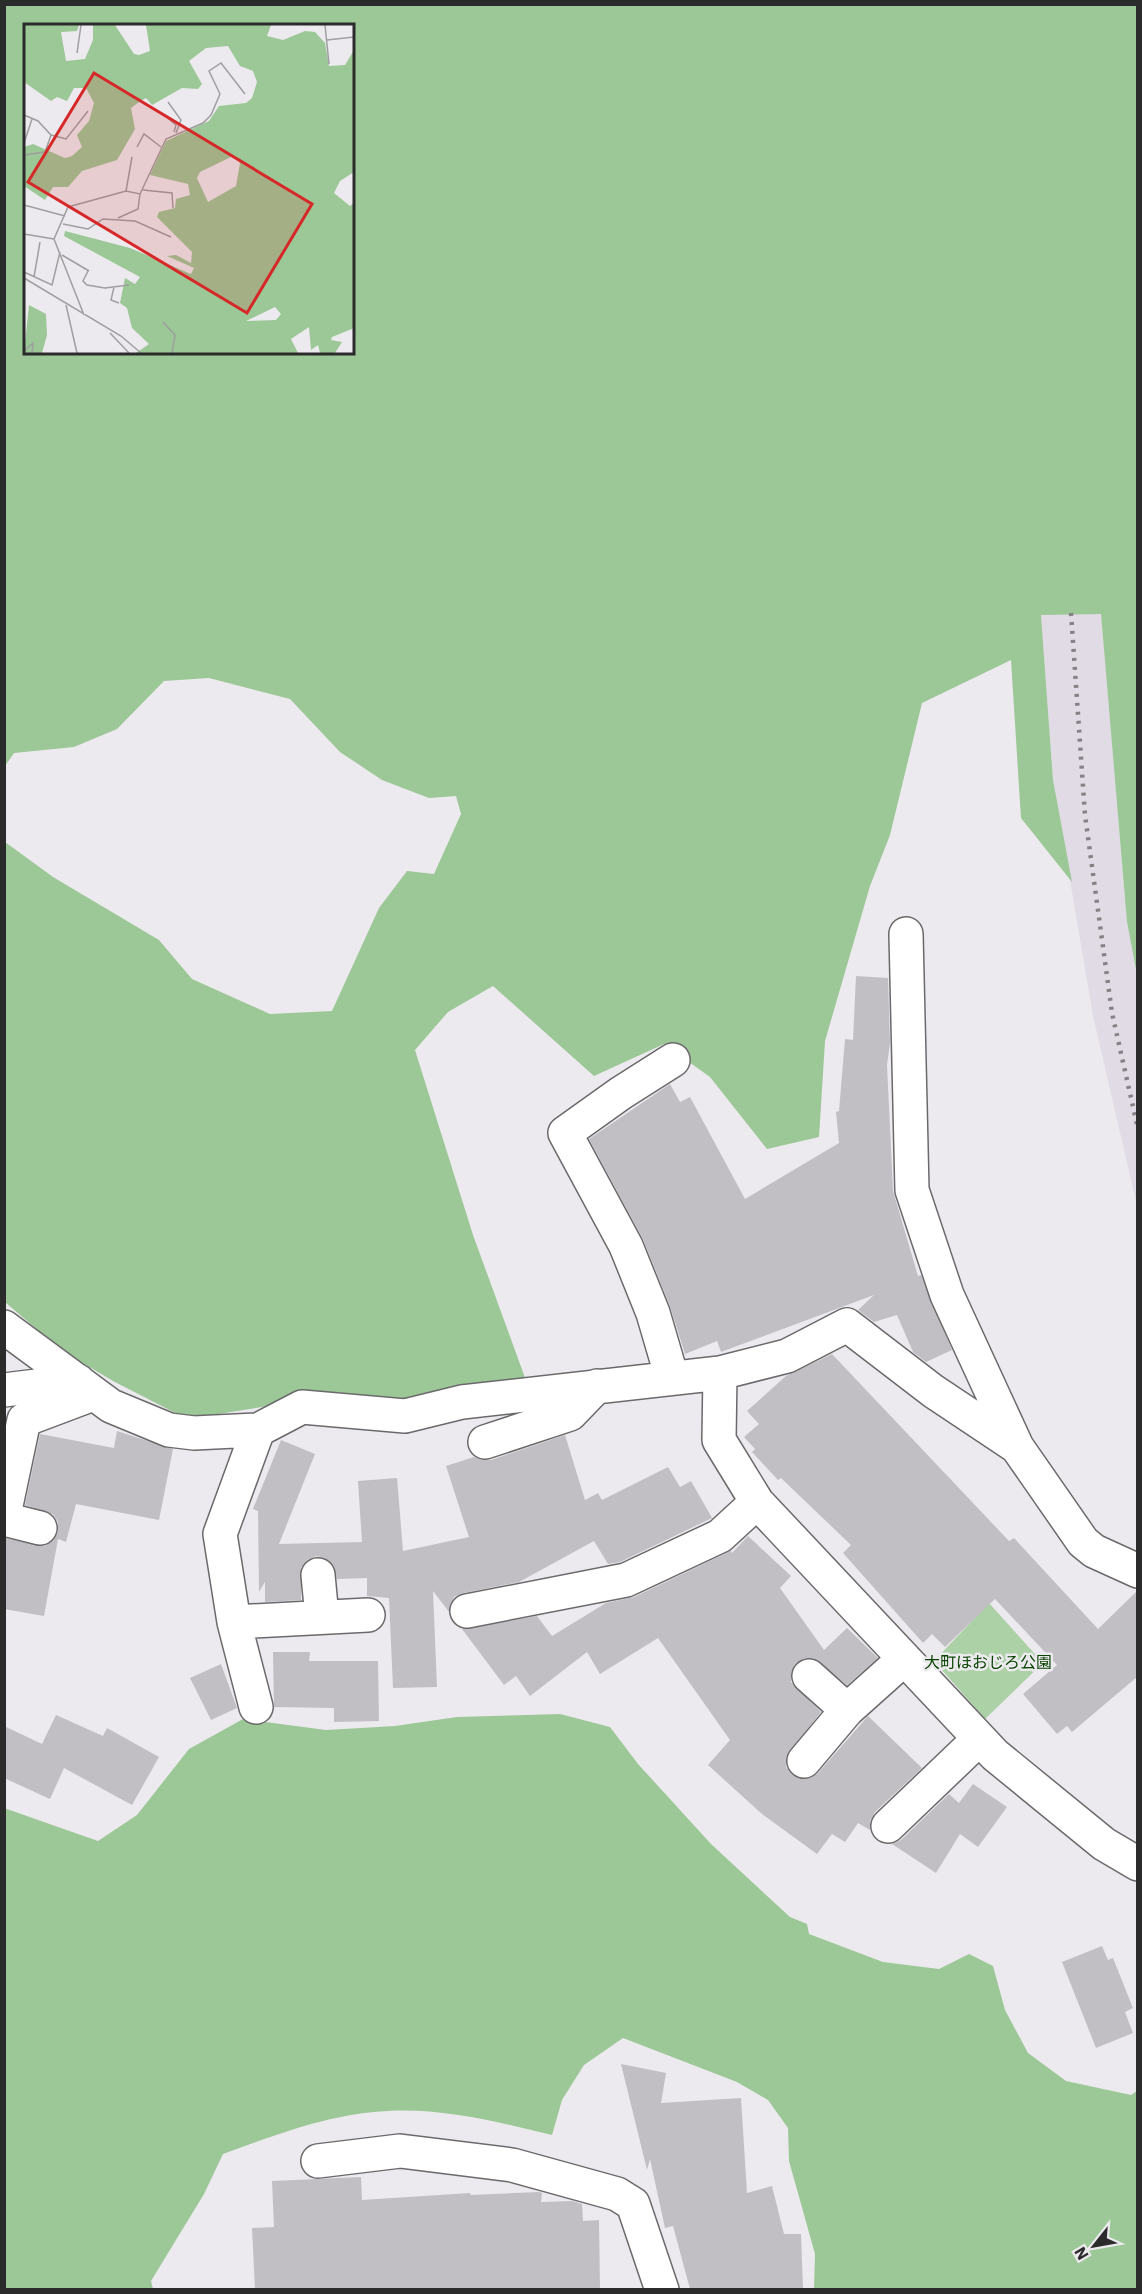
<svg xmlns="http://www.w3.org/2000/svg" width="1142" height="2294" font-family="'IBM Plex Sans','Noto Sans JP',sans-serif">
	<rect width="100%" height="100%" fill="#eceaee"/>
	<path fill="#e1dbe5" d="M 1071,613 L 1101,613 L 1127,922 L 1137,975 L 1137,1206 L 1093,1016 L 1053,780 L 1041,615 Z"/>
	<path fill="#add1a7" d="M 989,1603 L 1043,1663 L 985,1719 L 934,1661 Z"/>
	<path fill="#9cc796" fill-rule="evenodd" d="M 5,5 L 1137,5 L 1137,975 L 1127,922 L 1101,614 L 1041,615 L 1053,780 L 1072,882 L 1021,818 L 1011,660 L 922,703 L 890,835 L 870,886 L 825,1041 L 819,1137 L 767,1149 L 710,1077 L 664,1044 L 594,1076 L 493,986 L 448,1012 L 415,1050 L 473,1235 L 528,1386 L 446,1412 L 306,1400 L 187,1419 L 113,1381 L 61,1350 L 5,1302 L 5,842 L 53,877 L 159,940 L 192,979 L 270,1014 L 332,1011 L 379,908 L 407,871 L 434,874 L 461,814 L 456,796 L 429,798 L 382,780 L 340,752 L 290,699 L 209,678 L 164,681 L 117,729 L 74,747 L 14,753 L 5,766 ZM 26,26 L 352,26 L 352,352 L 26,352 Z
		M 560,1714 L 610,1727 L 638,1764 L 711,1844 L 790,1917 L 807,1924 L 809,1934 L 883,1962 L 939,1969 L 969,1954 L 993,1966 L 1005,2010 L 1028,2053 L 1066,2081 L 1131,2095 L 1137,2091 L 1137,2289 L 814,2289 L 815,2254 L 789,2161 L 788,2128 L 768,2100 L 737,2082 L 623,2038 L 584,2065 L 562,2100 L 552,2135 C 500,2122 442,2108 388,2111 C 332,2113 275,2135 223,2154 L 204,2194 L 151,2281 L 153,2289 L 5,2289 L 4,1808 L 98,1841 L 137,1815 L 189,1749 L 243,1719 L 326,1730 L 395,1726 L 457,1717 Z"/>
	<path fill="#c1bfc3" d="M 856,976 L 888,978 L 890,1043 L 887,1065 L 893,1191 L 918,1276 L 921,1275 L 952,1350 L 926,1362 L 913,1352 L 897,1315 L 874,1322 L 858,1310 L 874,1295 L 721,1352 L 717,1341 L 685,1354 L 670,1306 L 643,1239 L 589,1139 L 670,1084 L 680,1102 L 690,1097 L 745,1199 L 839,1143 L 836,1112 L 839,1111 L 845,1039 L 853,1040 Z
		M 832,1354 L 1009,1541 L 1014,1538 L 1098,1629 L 1137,1591 L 1137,1677 L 1072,1732 L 1067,1726 L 1057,1734 L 1023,1694 L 1057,1665 L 995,1599 L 945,1647 L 932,1634 L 923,1643 L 843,1553 L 851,1545 L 781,1478 L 778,1480 L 752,1452 L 755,1449 L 744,1437 L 759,1424 L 747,1411 L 786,1376 Z
		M 117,1431 L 173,1449 L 159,1520 L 76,1504 L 66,1542 L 58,1539 L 44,1616 L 4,1609 L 4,1538 L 45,1546 L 53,1541 L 58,1532 L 58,1522 L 53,1514 L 25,1505 L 40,1434 L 114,1448 Z
		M 565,1435 L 585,1500 L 598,1493 L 602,1500 L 668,1467 L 680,1487 L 691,1481 L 712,1518 L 620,1562 L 608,1564 L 594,1541 L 519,1582 L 463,1593 L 454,1597 L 449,1612 L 433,1591 L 437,1687 L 393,1688 L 389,1598 L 367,1596 L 367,1578 L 337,1579 L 333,1564 L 325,1558 L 316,1556 L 307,1560 L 301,1568 L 301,1600 L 265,1602 L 265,1582 L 259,1592 L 258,1511 L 253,1509 L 281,1440 L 315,1454 L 279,1544 L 362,1542 L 358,1481 L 397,1478 L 403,1551 L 469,1537 L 446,1466 L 474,1457 L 482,1460 L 491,1460 Z
		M 748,1536 L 791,1576 L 780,1588 L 824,1650 L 847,1628 L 878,1658 L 847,1685 L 813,1658 L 804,1658 L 795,1664 L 791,1673 L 791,1682 L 821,1712 L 786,1757 L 786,1767 L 792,1775 L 801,1779 L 811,1778 L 818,1773 L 868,1716 L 922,1768 L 875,1812 L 870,1821 L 870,1830 L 858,1823 L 845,1842 L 832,1834 L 817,1854 L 762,1814 L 708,1765 L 730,1740 L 658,1638 L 600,1674 L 587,1652 L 530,1696 L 516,1676 L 504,1685 L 462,1629 L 537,1616 L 552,1636 L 606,1603 L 634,1597 L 731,1551 L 732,1553 Z
		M 273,1652 L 310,1652 L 309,1661 L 378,1661 L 379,1721 L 334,1722 L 334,1708 L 274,1707 Z
		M 221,1664 L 237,1708 L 211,1720 L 190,1678 Z
		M 56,1715 L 103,1736 L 107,1728 L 159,1757 L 132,1805 L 64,1768 L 50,1799 L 4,1778 L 4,1726 L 42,1744 Z
		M 973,1784 L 1007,1807 L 978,1847 L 960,1834 L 936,1873 L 892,1844 L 901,1840 L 949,1794 L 959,1803 Z
		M 1102,1946 L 1108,1960 L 1113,1958 L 1133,2008 L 1125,2012 L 1133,2033 L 1096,2048 L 1062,1962 Z
		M 621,2064 L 666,2073 L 661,2103 L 741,2098 L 747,2193 L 772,2186 L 784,2234 L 801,2234 L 803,2289 L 690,2289 L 673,2226 L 665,2228 L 650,2159 L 647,2170 Z
		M 361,2177 L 362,2200 L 470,2193 L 471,2195 L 539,2192 L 542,2193 L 541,2202 L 572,2201 L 582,2204 L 583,2221 L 599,2220 L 600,2289 L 255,2289 L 252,2228 L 274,2227 L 272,2181 Z"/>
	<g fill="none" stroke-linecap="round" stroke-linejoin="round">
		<defs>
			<path id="minor" d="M 906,934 L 912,1190 L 947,1295 L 1017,1447 L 1083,1542 L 1094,1551 L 1138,1571
				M 4,1327 L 111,1406 L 169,1430 L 194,1433 L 258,1430 L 302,1407 L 405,1416 L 462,1402 L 720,1373 L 719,1440 L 757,1502 L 995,1755 L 1104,1844 L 1138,1864
				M 720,1373 L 787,1356 L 847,1325 L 933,1391 L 1017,1447
				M 672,1378 L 653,1313 L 626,1246 L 565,1133 L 621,1093 L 673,1060
				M 4,1390 L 78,1381
				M 258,1430 L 220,1534 L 234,1622 L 368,1615
				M 485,1442 L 570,1414 L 597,1386
				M 4,1515 L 24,1420 L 93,1394
				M 4,1519 L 40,1528
				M 318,1575 L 322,1617
				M 467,1611 L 626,1580 L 720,1536 L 757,1502
				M 234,1622 L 256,1707
				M 809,1676 L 847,1710
				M 804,1761 L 847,1710 L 904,1659
				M 888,1826 L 979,1739
				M 318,2161 L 400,2151 L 512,2165 L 617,2194 L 633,2204 L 662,2290"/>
		</defs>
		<use href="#minor" stroke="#6b696c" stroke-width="36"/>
		<use href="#minor" stroke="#fff" stroke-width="33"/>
		<path stroke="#838284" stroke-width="4.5" stroke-dasharray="3 6" stroke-linecap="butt" d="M 1071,613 L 1085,815 L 1112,1013 L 1138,1129"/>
	</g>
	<g text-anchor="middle" stroke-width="5" stroke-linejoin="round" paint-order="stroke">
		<g font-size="16" fill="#094500" stroke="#eceaee">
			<text x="988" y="1668">大町ほおじろ公園</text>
		</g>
	</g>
	<g transform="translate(24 24)">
		<rect width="330" height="330" fill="#eceaee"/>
		<path d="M 0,1 L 55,1 L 53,7 L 37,8 L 42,37 L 61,35 L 69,16 L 69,1 L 91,1 L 110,30 L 115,31 L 126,27 L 122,1 L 247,1 L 243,12 L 259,16 L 281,7 L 291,8 L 301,19 L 305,42 L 321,41 L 330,26 L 330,148 L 316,157 L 310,169 L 326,182 L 330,179 L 330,304 L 308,313 L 307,316 L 318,318 L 311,329 L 296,329 L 294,321 L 287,326 L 285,303 L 267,315 L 274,329 L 112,329 L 125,320 L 108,304 L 103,284 L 96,279 L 101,254 L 111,260 L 116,253 L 40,212 L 41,207 L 106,224 L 167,250 L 170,244 L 143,232 L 152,231 L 167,239 L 168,228 L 133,193 L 135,188 L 151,184 L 152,175 L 166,171 L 164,160 L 126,151 L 142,117 L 185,97 L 195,82 L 222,79 L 228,74 L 233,58 L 229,47 L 216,42 L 204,22 L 182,24 L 165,37 L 178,60 L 174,65 L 158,64 L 128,81 L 122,74 L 115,78 L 107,84 L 111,105 L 93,136 L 58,147 L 44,163 L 29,163 L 21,176 L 0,162 L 0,123 L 9,120 L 41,134 L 48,132 L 58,123 L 53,111 L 65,97 L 70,79 L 62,64 L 50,64 L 43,77 L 33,73 L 27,77 L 0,58 ZM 209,132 L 216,139 L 212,162 L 184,178 L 173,154 L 176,148 ZM 251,283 L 257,290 L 252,296 L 222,297 ZM 5,281 L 22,290 L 23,311 L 18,329 L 0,329 Z" fill="#9cc796" fill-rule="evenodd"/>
		<path fill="none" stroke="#9f9ea0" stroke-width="1.5" d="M 301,1 L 305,40M 303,16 L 330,13M 53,29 L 57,1M 144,78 L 157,96 L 152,109M 0,91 L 14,97 L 27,111 L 42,115 L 64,87M 141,92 L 152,101 L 150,108M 0,119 L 8,95M 113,123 L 120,110 L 137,123M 0,131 L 21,128 L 27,111M 119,166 L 148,169 L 149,184M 102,167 L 108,133M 0,181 L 41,192M 94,194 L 114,185 L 116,170M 39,200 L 64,205 L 79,195 L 111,197 L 147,213M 0,210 L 30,215M 38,231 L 65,247M 64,247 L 59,257 L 63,261 L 81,264 L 105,261M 0,248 L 28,261 L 36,228M 10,253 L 16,218M 0,254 L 97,312 L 117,329M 90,263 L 87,276 L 95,279M 0,281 L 0,306M 42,281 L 53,329M 60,291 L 30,215 L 44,183 L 102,167 L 116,170 L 142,115 L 179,99 L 187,91 L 196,70 L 185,47 L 197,39 L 221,70M 139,298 L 151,311 L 148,329M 86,309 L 105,329M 0,327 L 9,319 L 8,329"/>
		<path fill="#d62828" fill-opacity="0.15" stroke="#d62828" stroke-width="3" d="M 70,49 L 288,180 L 223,289 L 4,158 Z"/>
		<rect width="330" height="330" fill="none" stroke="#2c2b2c" stroke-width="3"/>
	</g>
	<rect width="1142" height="2294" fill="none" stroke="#2c2b2c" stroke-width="12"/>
	<g transform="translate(1094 2246) rotate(239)" stroke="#eceaee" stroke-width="4.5" paint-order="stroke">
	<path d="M0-4.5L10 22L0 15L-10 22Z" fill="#2c2b2c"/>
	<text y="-9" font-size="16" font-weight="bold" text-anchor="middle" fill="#2c2b2c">N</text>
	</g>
</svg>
